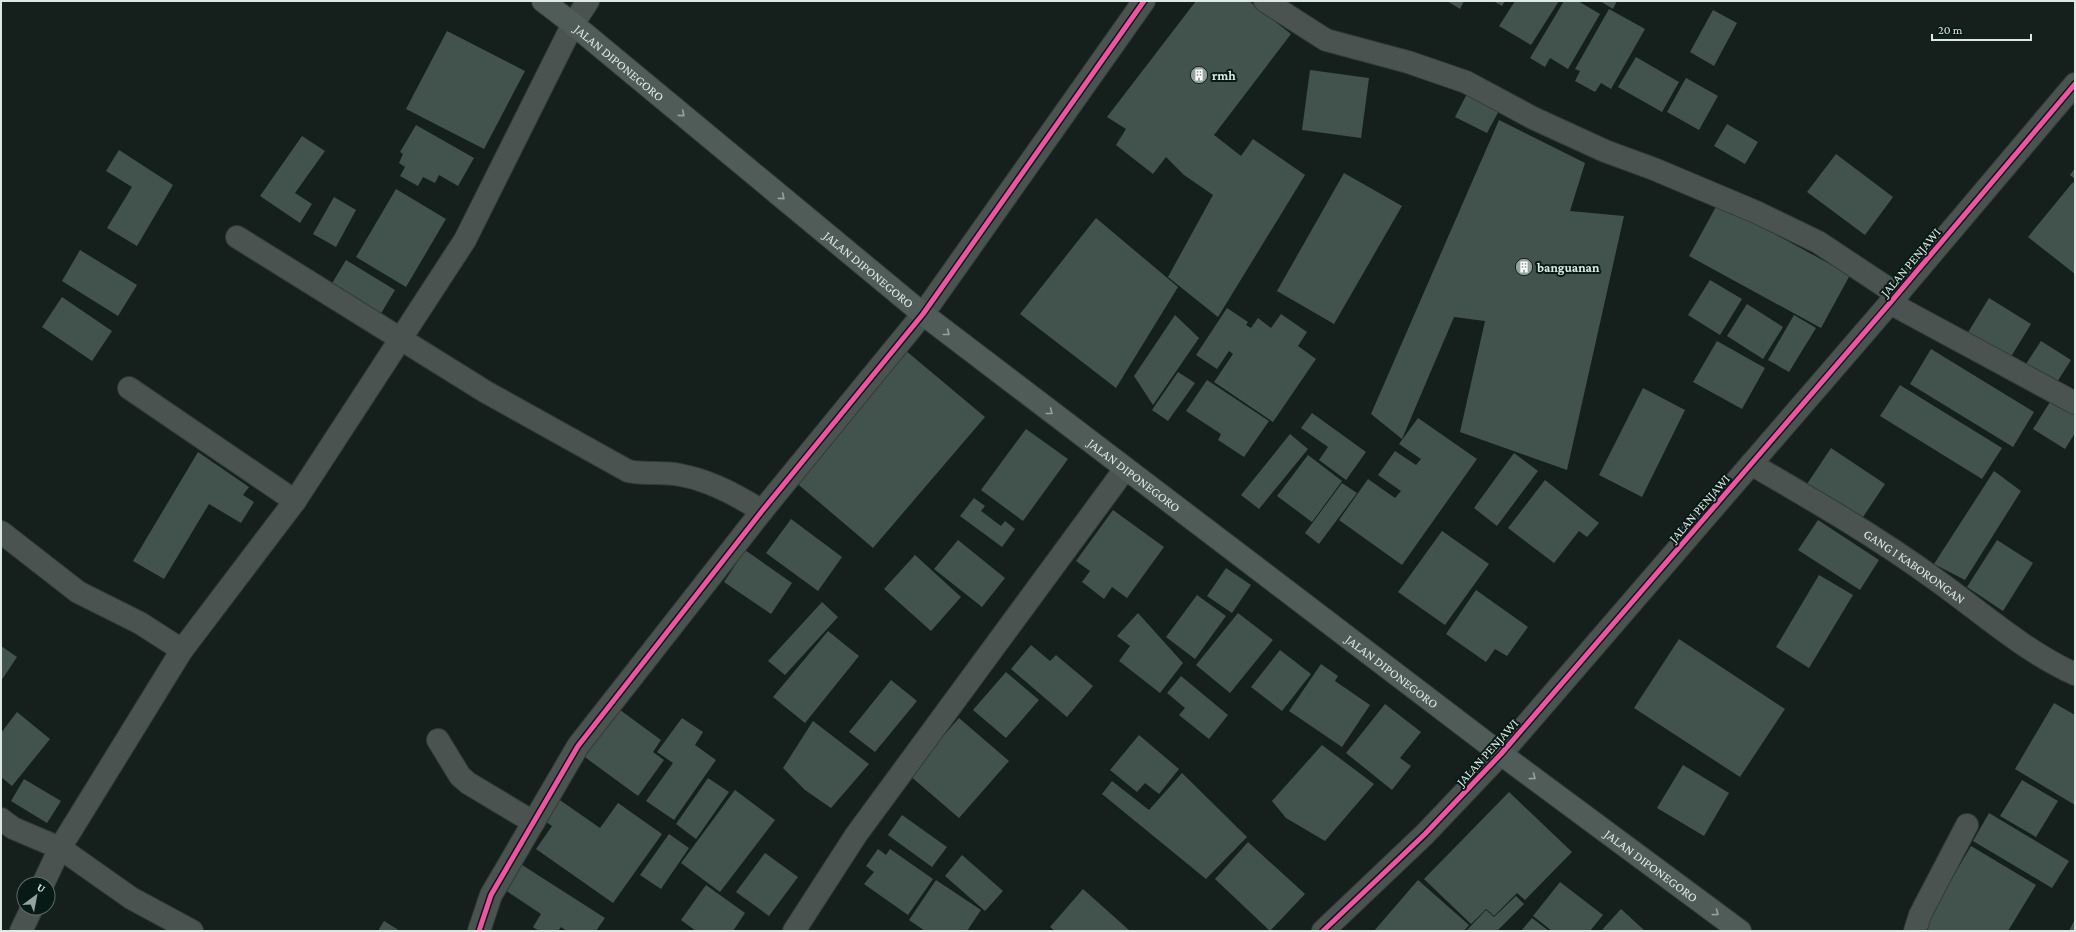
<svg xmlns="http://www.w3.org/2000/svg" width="2076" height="932" font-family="'Crimson Pro',serif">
	<rect width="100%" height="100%" fill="#15201d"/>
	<path fill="#42534e" d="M 1196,1 L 1249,1 L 1291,34 L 1214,135 L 1241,156 L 1253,139 L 1305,175 L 1218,317 L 1168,277 L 1213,195 L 1184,175 L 1166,157 L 1153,174 L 1116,145 L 1126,129 L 1107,117 Z
		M 1447,1 L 1464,1 L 1460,9 Z
		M 1493,1 L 1505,1 L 1502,6 Z
		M 1515,1 L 1559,1 L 1531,45 L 1499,26 Z
		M 1564,1 L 1578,1 L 1600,14 L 1568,69 L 1550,58 L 1545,67 L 1530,58 Z
		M 1600,1 L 1617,1 L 1613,9 Z
		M 1609,9 L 1645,29 L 1611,89 L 1601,83 L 1595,92 L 1575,81 L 1580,71 L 1575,69 Z
		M 1713,10 L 1737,23 L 1714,66 L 1690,52 Z
		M 447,31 L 525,71 L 484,149 L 406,109 Z
		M 1636,57 L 1679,82 L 1662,112 L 1618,87 Z
		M 1310,70 L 1369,78 L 1361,138 L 1302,130 Z
		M 1686,78 L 1718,96 L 1699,130 L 1667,112 Z
		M 1470,88 L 1502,105 L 1487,133 L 1455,117 Z
		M 1499,120 L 1585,163 L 1570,211 L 1624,216 L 1567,470 L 1460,432 L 1485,321 L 1454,317 L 1402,439 L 1371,414 Z
		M 1727,124 L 1758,142 L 1745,164 L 1714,146 Z
		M 416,125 L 474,158 L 458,186 L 439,175 L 435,183 L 423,177 L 418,186 L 400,176 L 405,167 L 399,163 L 403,154 L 400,152 Z
		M 302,136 L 325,151 L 295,193 L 312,204 L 300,223 L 260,196 Z
		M 119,150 L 173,185 L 137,246 L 107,228 L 132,187 L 106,171 Z
		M 1836,154 L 1893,197 L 1865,235 L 1807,192 Z
		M 2075,168 L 2075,179 L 2070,175 Z
		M 1344,173 L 1402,206 L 1334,324 L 1277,291 Z
		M 2073,182 L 2075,184 L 2075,274 L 2028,237 Z
		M 396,189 L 446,219 L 406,287 L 356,257 Z
		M 334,197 L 356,210 L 336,247 L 313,234 Z
		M 1718,203 L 1850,275 L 1821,328 L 1689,256 Z
		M 1096,218 L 1178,287 L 1116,388 L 1020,314 Z
		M 80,250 L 137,285 L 118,316 L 62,281 Z
		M 346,260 L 395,290 L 377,320 L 328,290 Z
		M 1710,280 L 1742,299 L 1720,335 L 1688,315 Z
		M 62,297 L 112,331 L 92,361 L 42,327 Z
		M 1989,298 L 2031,324 L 2009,360 L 1967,334 Z
		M 1747,304 L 1783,327 L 1763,359 L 1727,336 Z
		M 1227,308 L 1248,322 L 1243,330 L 1246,325 L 1251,328 L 1258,318 L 1271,328 L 1281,314 L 1307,332 L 1298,346 L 1316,359 L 1273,422 L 1214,382 L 1233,354 L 1229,351 L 1217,369 L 1196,355 Z
		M 1175,315 L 1199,338 L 1153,405 L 1134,376 Z
		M 1794,315 L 1816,328 L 1789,372 L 1768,360 Z
		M 1717,341 L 1765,368 L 1742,409 L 1693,382 Z
		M 2041,341 L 2071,360 L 2054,387 L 2024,367 Z
		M 1931,349 L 2034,412 L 2013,447 L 1910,384 Z
		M 905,350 L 985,417 L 873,548 L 793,480 Z
		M 1178,372 L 1195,383 L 1168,421 L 1152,410 Z
		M 1207,380 L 1269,421 L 1244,457 L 1218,440 L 1221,434 L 1186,411 Z
		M 1900,385 L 2002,448 L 1982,479 L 1880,416 Z
		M 1643,388 L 1685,410 L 1642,497 L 1599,475 Z
		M 2055,394 L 2075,406 L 2075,433 L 2065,449 L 2033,429 Z
		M 1312,413 L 1366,452 L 1346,480 L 1319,460 L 1328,447 L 1301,428 Z
		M 1418,418 L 1477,459 L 1402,565 L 1339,520 L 1368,479 L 1395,498 L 1401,491 L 1378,475 L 1395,451 L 1416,465 L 1421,459 L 1399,444 Z
		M 1026,429 L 1068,459 L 1023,521 L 981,490 Z
		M 1290,434 L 1308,449 L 1259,509 L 1241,495 Z
		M 1831,448 L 1885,484 L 1861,520 L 1807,484 Z
		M 198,452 L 249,487 L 243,495 L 254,502 L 241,523 L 209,504 L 164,579 L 133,561 Z
		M 1514,453 L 1538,471 L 1497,526 L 1474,508 Z
		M 1308,455 L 1342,481 L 1312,522 L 1277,496 Z
		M 1994,471 L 2021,491 L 1965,580 L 1934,564 Z
		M 1545,480 L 1599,523 L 1587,537 L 1579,531 L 1554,563 L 1508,528 Z
		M 1342,483 L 1357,493 L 1319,544 L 1305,533 Z
		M 974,498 L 985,506 L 981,511 L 1001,526 L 1005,521 L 1015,529 L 1002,547 L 960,516 Z
		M 1113,510 L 1164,547 L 1127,598 L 1112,587 L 1104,599 L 1082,582 L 1090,571 L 1076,561 Z
		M 791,519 L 842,557 L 818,591 L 766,553 Z
		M 1818,520 L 1879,560 L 1860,590 L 1798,550 Z
		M 1442,531 L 1489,564 L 1445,625 L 1398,592 Z
		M 958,540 L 1005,578 L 982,607 L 934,569 Z
		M 1997,540 L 2033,563 L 2003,611 L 1967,587 Z
		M 745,550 L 792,583 L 771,614 L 724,582 Z
		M 915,555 L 961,597 L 931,631 L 884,589 Z
		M 1226,568 L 1251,585 L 1232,613 L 1207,596 Z
		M 1819,575 L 1853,595 L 1809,668 L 1776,647 Z
		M 1476,590 L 1528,627 L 1507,656 L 1495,649 L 1486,662 L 1446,634 Z
		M 1197,595 L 1226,616 L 1195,659 L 1166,637 Z
		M 822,602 L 838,617 L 785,675 L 768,661 Z
		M 1138,613 L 1183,663 L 1160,693 L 1119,661 L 1130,646 L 1117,636 Z
		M 1238,613 L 1273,640 L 1230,693 L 1196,665 Z
		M 828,631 L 859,656 L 805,723 L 773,697 Z
		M 1679,639 L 1785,709 L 1740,777 L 1634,708 Z
		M 1031,645 L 1050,661 L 1056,655 L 1093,686 L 1067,717 L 1011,669 Z
		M 1,646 L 17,657 L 1,681 Z
		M 1280,650 L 1311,674 L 1282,711 L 1251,687 Z
		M 1321,664 L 1338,676 L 1335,681 L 1370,705 L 1342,747 L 1289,711 Z
		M 1006,672 L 1039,700 L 1006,738 L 973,710 Z
		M 1181,676 L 1228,715 L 1209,739 L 1179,715 L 1185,708 L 1167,693 Z
		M 891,680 L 917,701 L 875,752 L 849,732 Z
		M 2054,703 L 2075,715 L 2075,805 L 2015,769 Z
		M 1385,704 L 1421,732 L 1400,758 L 1411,766 L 1392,790 L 1346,753 Z
		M 616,707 L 661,740 L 653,752 L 664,760 L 638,796 L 582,755 Z
		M 17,712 L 50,739 L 12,786 L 1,777 L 1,733 Z
		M 682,718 L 703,732 L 695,745 L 716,760 L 674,820 L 646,801 L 673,763 L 657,752 Z
		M 959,718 L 1009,761 L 959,818 L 909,775 Z
		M 813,721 L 869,764 L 831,808 L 805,790 L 783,768 Z
		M 1139,735 L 1179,769 L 1159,794 L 1145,783 L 1137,792 L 1110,770 Z
		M 1322,745 L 1374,784 L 1325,841 L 1286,818 L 1272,801 Z
		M 1683,765 L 1729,793 L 1704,836 L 1657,808 Z
		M 1182,773 L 1247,837 L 1206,879 L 1102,794 L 1112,781 L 1149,810 Z
		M 708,778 L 729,792 L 696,839 L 676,824 Z
		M 24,779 L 61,801 L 47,823 L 11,801 Z
		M 2022,780 L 2058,801 L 2036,837 L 2000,816 Z
		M 735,790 L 775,820 L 720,892 L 681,863 Z
		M 1509,792 L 1572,852 L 1525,900 L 1517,893 L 1494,916 L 1486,909 L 1471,924 L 1424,879 Z
		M 554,796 L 600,828 L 618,803 L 662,834 L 613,903 L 536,849 L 552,826 L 539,817 Z
		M 1989,813 L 2069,861 L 2052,888 L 1973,841 Z
		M 902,815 L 947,847 L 932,867 L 888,835 Z
		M 669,834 L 689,848 L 661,889 L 640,875 Z
		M 1248,842 L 1305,894 L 1270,931 L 1215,879 Z
		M 1971,846 L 2036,885 L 2008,931 L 1921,931 Z
		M 878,849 L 886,855 L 890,849 L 933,879 L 908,915 L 864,884 L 874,872 L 866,866 Z
		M 765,853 L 798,877 L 769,916 L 736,892 Z
		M 962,855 L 1003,891 L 985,911 L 945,876 Z
		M 519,863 L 605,918 L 596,931 L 567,931 L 561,927 L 558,931 L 539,931 L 533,927 L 541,914 L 502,888 Z
		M 936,880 L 981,910 L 967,931 L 925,931 L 909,920 Z
		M 1418,880 L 1469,925 L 1464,931 L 1374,931 Z
		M 1560,882 L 1603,915 L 1590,931 L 1552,931 L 1533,916 Z
		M 706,885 L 745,913 L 733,931 L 696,931 L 681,920 Z
		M 1083,889 L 1130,931 L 1055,931 L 1050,927 Z
		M 1516,896 L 1524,904 L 1497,931 L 1466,931 L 1486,910 L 1494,917 Z
		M 1621,909 L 1645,931 L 1601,931 Z
		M 1532,918 L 1549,931 L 1521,931 Z
		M 2075,919 L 2075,931 L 2069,931 Z
		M 384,921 L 400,931 L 378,931 Z"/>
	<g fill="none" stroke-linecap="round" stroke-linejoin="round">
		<defs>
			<g id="minor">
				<path d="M 1265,1 L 1326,40 L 1408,62 L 1466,82 L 1533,118 L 1605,151 L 1654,169 L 1756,212 L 1818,242 L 1898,295"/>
				<path d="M 237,237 L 486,392 L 628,471 C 646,475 663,471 680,475 C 709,480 737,495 762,511"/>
				<path d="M 1890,303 L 2075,403"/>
				<path d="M 129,388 L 295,501"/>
				<path id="s1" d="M 1751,464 C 1813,500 1874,535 1932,577 C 1979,610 2022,650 2075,674"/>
				<path d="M 1,532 L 78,592 L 140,623 L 182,650"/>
				<path d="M 438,740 L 460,776 L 468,783 L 533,822"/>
				<path d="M 1,819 L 13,828 L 60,848 L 131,898 L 192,931"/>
				<path d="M 43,884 L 60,848 L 182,650 L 295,501 L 465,240 L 573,24 L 588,1"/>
				<path d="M 21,931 L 32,908"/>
				<path d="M 479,931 L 491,895 L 578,746 L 762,511 L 923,314 L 1144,1"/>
				<path d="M 794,931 L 856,835 L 1125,469"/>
				<path d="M 1323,931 L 1425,834 L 1501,754 L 1890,303 L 2075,84"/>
				<path d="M 1915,931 L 1920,915 L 1967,825"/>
			</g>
			<g id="major">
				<path id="s2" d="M 543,1 L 573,24 L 923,314 L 1501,754 L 1740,931"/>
			</g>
		</defs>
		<use href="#minor" stroke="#323b38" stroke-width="24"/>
		<use href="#major" stroke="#323b38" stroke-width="24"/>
		<use href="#minor" stroke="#4a5350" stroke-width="22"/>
		<use href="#major" stroke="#505c58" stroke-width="22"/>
		<defs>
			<path id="cycleway" d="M 479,931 L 491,895 L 578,746 L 762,511 L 923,314 L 1144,1
				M 1323,931 L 1425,834 L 1501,754 L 1890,303 L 2075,84"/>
		</defs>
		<use href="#cycleway" stroke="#081a15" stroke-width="8"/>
		<use href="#cycleway" stroke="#f153a3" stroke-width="5"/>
	</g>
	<defs><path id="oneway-chevron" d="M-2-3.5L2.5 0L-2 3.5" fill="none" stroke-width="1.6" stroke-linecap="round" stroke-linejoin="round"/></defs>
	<g stroke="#96a29e">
		<use href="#oneway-chevron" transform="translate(682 114) rotate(40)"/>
		<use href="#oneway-chevron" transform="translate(782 197) rotate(40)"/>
		<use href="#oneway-chevron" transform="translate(947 333) rotate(38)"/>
		<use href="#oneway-chevron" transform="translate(1050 412) rotate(38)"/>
		<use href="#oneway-chevron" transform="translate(1533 777) rotate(37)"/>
		<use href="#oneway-chevron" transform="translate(1716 913) rotate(37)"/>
	</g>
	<defs>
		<symbol id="building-disc" viewBox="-11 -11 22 22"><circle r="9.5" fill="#96a29e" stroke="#081a15"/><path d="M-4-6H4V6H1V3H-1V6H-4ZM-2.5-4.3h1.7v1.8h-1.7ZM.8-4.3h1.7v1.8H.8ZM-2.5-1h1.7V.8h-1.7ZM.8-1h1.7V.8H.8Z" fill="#fff"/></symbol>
	</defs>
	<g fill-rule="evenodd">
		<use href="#building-disc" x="1189" y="65" width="20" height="20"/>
		<use href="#building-disc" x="1514" y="257" width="20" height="20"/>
	</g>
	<g text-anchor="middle" stroke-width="4" stroke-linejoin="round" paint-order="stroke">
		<g font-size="13" fill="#dce8e4" stroke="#081a15">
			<text dy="5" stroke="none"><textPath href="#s2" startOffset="98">JALAN DIPONEGORO</textPath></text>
			<text transform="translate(1910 262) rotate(-50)" y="5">JALAN PENJAWI</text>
			<text dy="5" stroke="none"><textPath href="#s2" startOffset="422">JALAN DIPONEGORO</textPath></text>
			<text dy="5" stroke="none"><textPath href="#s2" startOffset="758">JALAN DIPONEGORO</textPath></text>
			<text transform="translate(1699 508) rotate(-49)" y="5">JALAN PENJAWI</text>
			<text dy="5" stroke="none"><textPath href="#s1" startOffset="193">GANG I KABORONGAN</textPath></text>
			<text dy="5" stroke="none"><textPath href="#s2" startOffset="1082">JALAN DIPONEGORO</textPath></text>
			<text transform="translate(1487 752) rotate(-48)" y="5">JALAN PENJAWI</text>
			<text dy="5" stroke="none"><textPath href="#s2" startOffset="1406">JALAN DIPONEGORO</textPath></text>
		</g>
		<g font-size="13" font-weight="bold" fill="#dce8e4" stroke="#081a15" text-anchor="start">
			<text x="1212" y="80">rmh</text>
			<text x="1537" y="272">banguanan</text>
		</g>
	</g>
	<rect width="2076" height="932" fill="none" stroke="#dce8e4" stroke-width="4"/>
	<g transform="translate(36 896) rotate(32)"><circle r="19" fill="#081a15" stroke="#5d6c68"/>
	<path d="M0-3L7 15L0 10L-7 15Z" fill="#96a29e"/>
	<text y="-6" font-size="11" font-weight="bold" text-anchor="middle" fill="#dce8e4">U</text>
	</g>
	<path d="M1932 34v6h99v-6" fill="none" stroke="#dce8e4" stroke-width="2"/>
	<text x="1938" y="34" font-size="12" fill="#dce8e4" stroke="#081a15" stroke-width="3" paint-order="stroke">20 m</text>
</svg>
